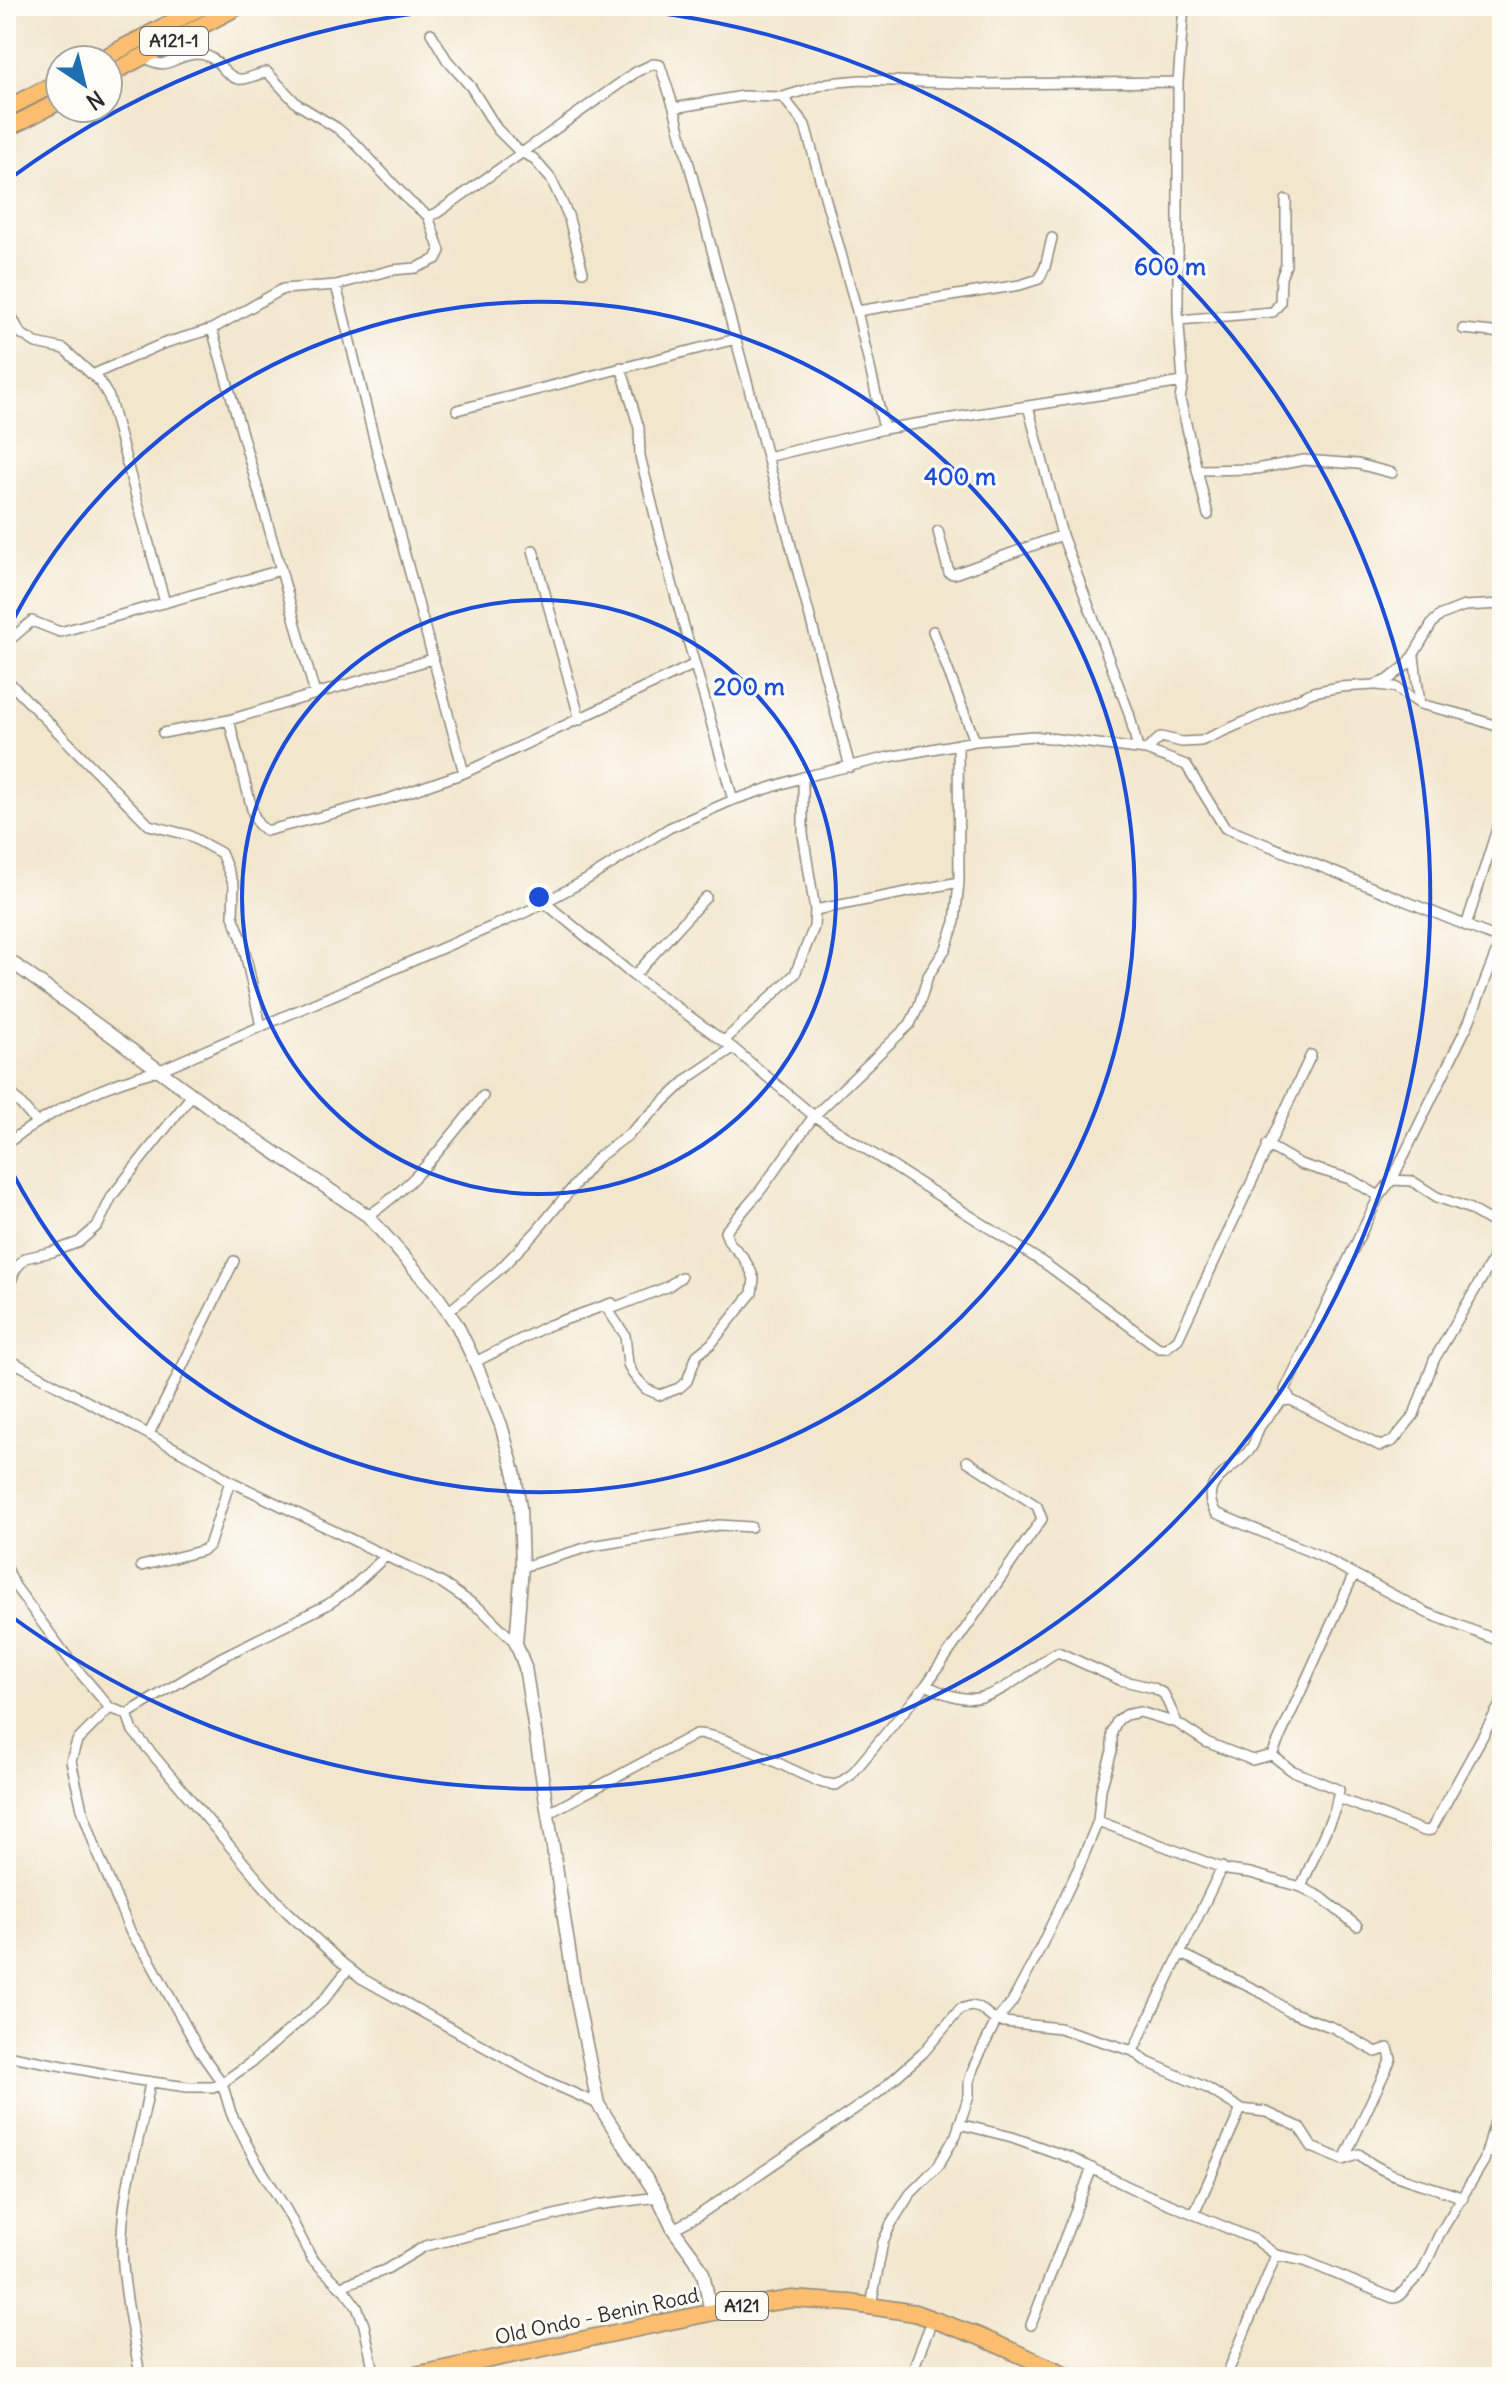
<svg xmlns="http://www.w3.org/2000/svg" width="1508" height="2383" font-family="Delius,sans-serif">
	<rect width="100%" height="100%" fill="#fdfcf7"/>
	<filter id="ink" filterUnits="userSpaceOnUse"><feTurbulence type="fractalNoise" baseFrequency=".0125" numOctaves="2"/><feDisplacementMap in="SourceGraphic" scale="16" xChannelSelector="R" yChannelSelector="G"/><feConvolveMatrix kernelMatrix="1 2 1 2 8 2 1 2 1" color-interpolation-filters="sRGB"/></filter>
	<filter id="wash" filterUnits="userSpaceOnUse"><feTurbulence type="fractalNoise" baseFrequency=".006" numOctaves="4" result="noise"/><feDisplacementMap in="SourceGraphic" scale="32" xChannelSelector="R" yChannelSelector="G"/><feGaussianBlur stdDeviation="1.8" result="paint"/><feColorMatrix in="noise" values="0 0 0 0 0 0 0 0 0 0 0 0 0 0 0 0 0 1.4 0 .05"/><feComposite in="paint" operator="in"/></filter>
	<g filter="url(#wash)">
		<rect width="100%" height="100%" fill="#f2e6cc"/>
	</g>
	<g filter="url(#ink)">
		<g fill="none" stroke-linecap="round" stroke-linejoin="round">
			<defs>
				<path id="minor" d="M 431,33 L 447,60 L 471,87 L 497,129 L 520,152 L 533,158 L 551,179 L 568,215 L 583,272
					M 144,56 C 167,74 173,55 196,54 C 220,54 221,75 238,79 C 246,81 259,73 267,72 L 297,104 L 337,128 L 358,146 L 410,202 L 428,216
					M 783,97 L 805,125 L 857,311 L 884,429
					M 674,108 L 743,96 L 783,97 L 828,83 L 861,80 L 984,84 L 1178,82
					M 336,285 L 378,455 L 464,773
					M 6,305 L 20,333 L 36,343 L 64,349 L 100,382 L 109,397 L 165,603
					M 857,311 L 1020,285 L 1039,279 L 1045,267 L 1052,238
					M 1179,320 L 1273,312 L 1280,303 L 1281,278 L 1286,265 L 1286,200
					M 212,329 L 281,570
					M 1463,329 L 1502,333
					M 621,367 L 639,428 L 640,456 L 673,587 L 733,800
					M 92,375 L 162,344 L 212,329 L 283,289 L 336,285 L 392,270 L 416,268 L 436,259 L 440,251 L 428,216 L 437,213 L 636,72 L 653,64 L 660,65 L 674,108 L 850,767
					M 1183,382 L 1180,399 L 1208,515
					M 457,410 L 736,339
					M 767,457 L 884,429 L 1028,406
					M 1199,470 L 1256,469 L 1304,460 L 1358,464 L 1392,473
					M 938,531 L 949,573 L 954,574 L 1062,535
					M 533,550 L 580,720
					M 933,631 L 975,741
					M 6,643 L 32,621 L 60,632 L 281,570 L 315,694
					M 1414,656 L 1420,704
					M 6,679 L 149,825 L 188,835 L 221,853 L 234,885 L 233,916 L 242,939 L 261,1026
					M 1377,685 L 1395,687 L 1420,704 L 1464,715 L 1502,728
					M 229,720 L 253,813 L 258,824 L 266,831 L 388,799 L 464,773 L 693,665
					M 163,733 L 229,720 L 432,659
					M 1138,749 L 1129,713 L 1062,535 L 1028,406 L 1183,382 L 1178,311 L 1178,82 L 1184,6
					M 1146,750 L 1161,737 L 1182,742 L 1201,741 L 1313,692 L 1340,687 L 1374,685 L 1388,680 L 1408,664 L 1433,622 L 1441,615 L 1464,606 L 1502,604
					M 544,902 L 634,976 L 733,1048 L 814,1116 L 1047,1265 L 1159,1348 L 1166,1348 L 1178,1339 L 1311,1055
					M 815,910 L 959,882
					M 1466,926 L 1502,813
					M 634,976 L 706,897
					M 724,1041 L 795,974 L 814,927 L 815,910 L 803,834 L 803,777
					M 6,1087 L 36,1122
					M 6,1144 C 52,1110 104,1084 160,1070 L 528,911 L 586,880 L 669,828 L 733,800 L 803,777 L 889,757 L 975,741 L 1033,736 L 1146,750 L 1186,765 L 1225,828 L 1502,940
					M 1267,1145 L 1300,1164 L 1350,1179 L 1379,1196 L 1392,1180 L 1412,1181 L 1437,1197 L 1468,1208 L 1502,1228
					M 1392,1180 L 1469,1022 L 1501,940
					M 1379,1196 L 1285,1390 L 1291,1400 L 1380,1446 L 1393,1441 L 1414,1415 L 1434,1360 L 1492,1261 L 1498,1227
					M 368,1216 C 415,1185 448,1140 483,1096
					M 6,1295 L 15,1270 L 25,1258 L 52,1252 L 79,1242 L 98,1225 L 112,1196 L 192,1095
					M 608,1310 L 625,1335 L 628,1364 L 633,1374 L 646,1389 L 660,1395 L 679,1388 L 687,1381 L 697,1355 L 711,1344 L 752,1293 L 754,1279 L 751,1271 L 743,1257 L 729,1242 L 725,1232 L 760,1191 L 814,1116 L 910,1024 L 918,1008 L 928,976 L 946,948 L 955,922 L 959,882 L 958,744
					M 448,1312 L 500,1269 L 535,1233 L 597,1158 L 627,1136 L 690,1077 L 733,1048
					M 6,1358 L 206,1465 L 230,1481 L 442,1583 L 483,1611 L 516,1643
					M 475,1362 L 547,1326 L 612,1303 L 608,1310 L 667,1287 L 681,1277
					M 1291,1400 L 1282,1401 C 1275,1409 1267,1416 1261,1425 C 1256,1432 1256,1441 1251,1448 C 1237,1470 1195,1480 1216,1513 L 1318,1555 L 1427,1613 L 1502,1642
					M 149,1434 L 234,1261
					M 6,1566 L 15,1586 L 71,1662 L 110,1708 L 127,1714 L 133,1731 L 261,1883 L 286,1911 L 341,1962 L 361,1978 L 544,2080 L 598,2104
					M 141,1566 L 201,1551 L 209,1546 L 230,1481
					M 522,1567 L 592,1546 L 719,1525 L 751,1527
					M 926,1685 C 974,1709 989,1699 1031,1670 C 1040,1664 1048,1656 1058,1652 L 1120,1680 L 1154,1688 L 1164,1694 L 1177,1723 L 1206,1742 L 1252,1760 L 1272,1755 L 1291,1770 L 1339,1790 L 1335,1809 L 1301,1887
					M 110,1708 L 77,1741 L 71,1761 L 82,1809 L 96,1849 L 131,1933 L 148,1957 L 199,2050 L 222,2083 L 231,2113 L 254,2158 L 287,2211 L 312,2259 L 345,2291 L 357,2307 L 364,2325 L 375,2377
					M 127,1714 L 220,1658 L 327,1605 L 349,1590 L 386,1556
					M 1272,1755 L 1354,1574
					M 1338,1798 L 1424,1831 L 1431,1830 L 1502,1701
					M 549,1813 L 696,1734 C 726,1733 791,1772 823,1783 L 836,1785 L 851,1775 L 926,1685 L 1042,1519 L 1037,1506 L 967,1461
					M 1098,1821 L 1227,1870 L 1250,1873 L 1301,1887 L 1321,1897 L 1357,1926
					M 1180,1953 L 1266,1995 L 1288,2011 L 1334,2028 L 1376,2052 L 1388,2048 L 1391,2059 L 1344,2159
					M 1133,2051 L 1222,1867
					M 6,2055 L 131,2079 L 187,2087 L 213,2087 L 222,2083 L 253,2061 L 323,2001 L 349,1968
					M 959,2124 L 1012,2137 L 1071,2158 L 1131,2188 L 1256,2240 L 1276,2255 L 1305,2261 L 1393,2298 L 1398,2297 L 1422,2272 L 1439,2235 L 1484,2161 L 1502,2096
					M 1194,2214 L 1241,2109
					M 673,2229 L 696,2217 L 878,2093 L 923,2053 L 960,2009 L 971,2006 L 980,2008 L 996,2021 L 1059,2028 L 1133,2051 L 1147,2062 L 1207,2088 L 1241,2109 L 1266,2112 L 1299,2127 L 1312,2147 L 1343,2160 L 1359,2154 C 1386,2179 1429,2184 1463,2198
					M 341,2286 L 385,2270 L 425,2246 L 596,2205 L 658,2197
					M 871,2306 L 883,2242 L 891,2224 L 910,2194 L 938,2166 L 956,2135 L 969,2095 L 969,2082 L 974,2066 L 996,2021 L 1012,2002 L 1033,1963 L 1079,1867 L 1098,1821 L 1101,1789 L 1112,1751 L 1112,1732 L 1117,1721 L 1125,1715 L 1140,1712 L 1177,1723
					M 1031,2325 L 1092,2168
					M 140,2377 C 133,2330 121,2282 122,2235 C 124,2182 142,2133 150,2082
					M 910,2377 L 933,2318
					M 1226,2377 L 1276,2255"/>
				<path id="tertiary" d="M 6,958 L 216,1112 L 368,1216 L 433,1290 L 457,1325 L 475,1362 L 501,1425 L 515,1475 L 520,1508 L 522,1567 L 516,1643 L 525,1667 L 576,1995 L 598,2104 L 658,2197 L 673,2229 L 695,2259 L 703,2273 L 711,2312"/>
				<path id="primary" d="M 406,2377 L 728,2309 L 792,2299 L 850,2303 L 915,2313 L 978,2336 L 1071,2377"/>
				<path id="trunk" d="M 100,60 L 203,6
					M 108,75 L 239,6
					M 6,109 L 60,81
					M 6,129 L 60,101"/>
			</defs>
			<use href="#minor" stroke="#8e887c" stroke-width="12"/>
			<use href="#tertiary" stroke="#8e887c" stroke-width="15"/>
			<use href="#primary" stroke="#8e887c" stroke-width="19"/>
			<use href="#trunk" stroke="#8e887c" stroke-width="19"/>
			<use href="#minor" stroke="#fff" stroke-width="9"/>
			<use href="#tertiary" stroke="#fff" stroke-width="12"/>
			<use href="#primary" stroke="#fbbe6e" stroke-width="16"/>
			<use href="#trunk" stroke="#fbbe6e" stroke-width="16"/>
		</g>
	</g>
	<g fill="none" stroke="#1d4ed8" stroke-width="4">
		<circle cx="539" cy="897" r="297"/>
		<path d="M7 632A595 595 0 1 1 7 1162"/>
		<path d="M8 180A892 892 0 0 1 492 6M586 6A892 892 0 1 1 8 1614"/>
	</g>
	<g text-anchor="middle" stroke-width="6" stroke-linejoin="round" paint-order="stroke">
		<g fill="#fdfcf7" stroke="#6a6a68" stroke-width="2">
			<rect x="140" y="27" width="68" height="28" rx="6"/>
			<rect x="716" y="2292" width="52" height="28" rx="6"/>
		</g>
		<g font-size="18" font-weight="bold" fill="#2b2b2b">
			<text x="174" y="47">A121-1</text>
			<text x="742" y="2312">A121</text>
		</g>
		<g font-size="20" fill="#2b2b2b" stroke="#fdfcf7">
			<text transform="translate(597 2316) rotate(-12)" y="7">Old Ondo - Benin Road</text>
		</g>
	</g>
	<circle cx="539" cy="897" r="12" fill="#1d4ed8" stroke="#fdfcf7" stroke-width="4"/>
	<g font-size="24" text-anchor="middle" font-weight="bold" fill="#1d4ed8" stroke="#fdfcf7" stroke-width="6" stroke-linejoin="round" paint-order="stroke">
		<text x="1170" y="275">600 m</text>
		<text x="960" y="485">400 m</text>
		<text x="749" y="695">200 m</text>
	</g>
	<rect width="1508" height="2383" fill="none" stroke="#fdfcf7" stroke-width="32"/>
	<g transform="translate(84 84) rotate(145)"><circle r="38" fill="#fdfcf7" stroke="#a9a8a5" stroke-width="2"/>
	<path d="M0-6L14 30L0 20L-14 30Z" fill="#1f6fb2"/>
	<text y="-12" font-size="22" font-weight="bold" text-anchor="middle" fill="#2b2b2b">N</text>
	</g>
</svg>
